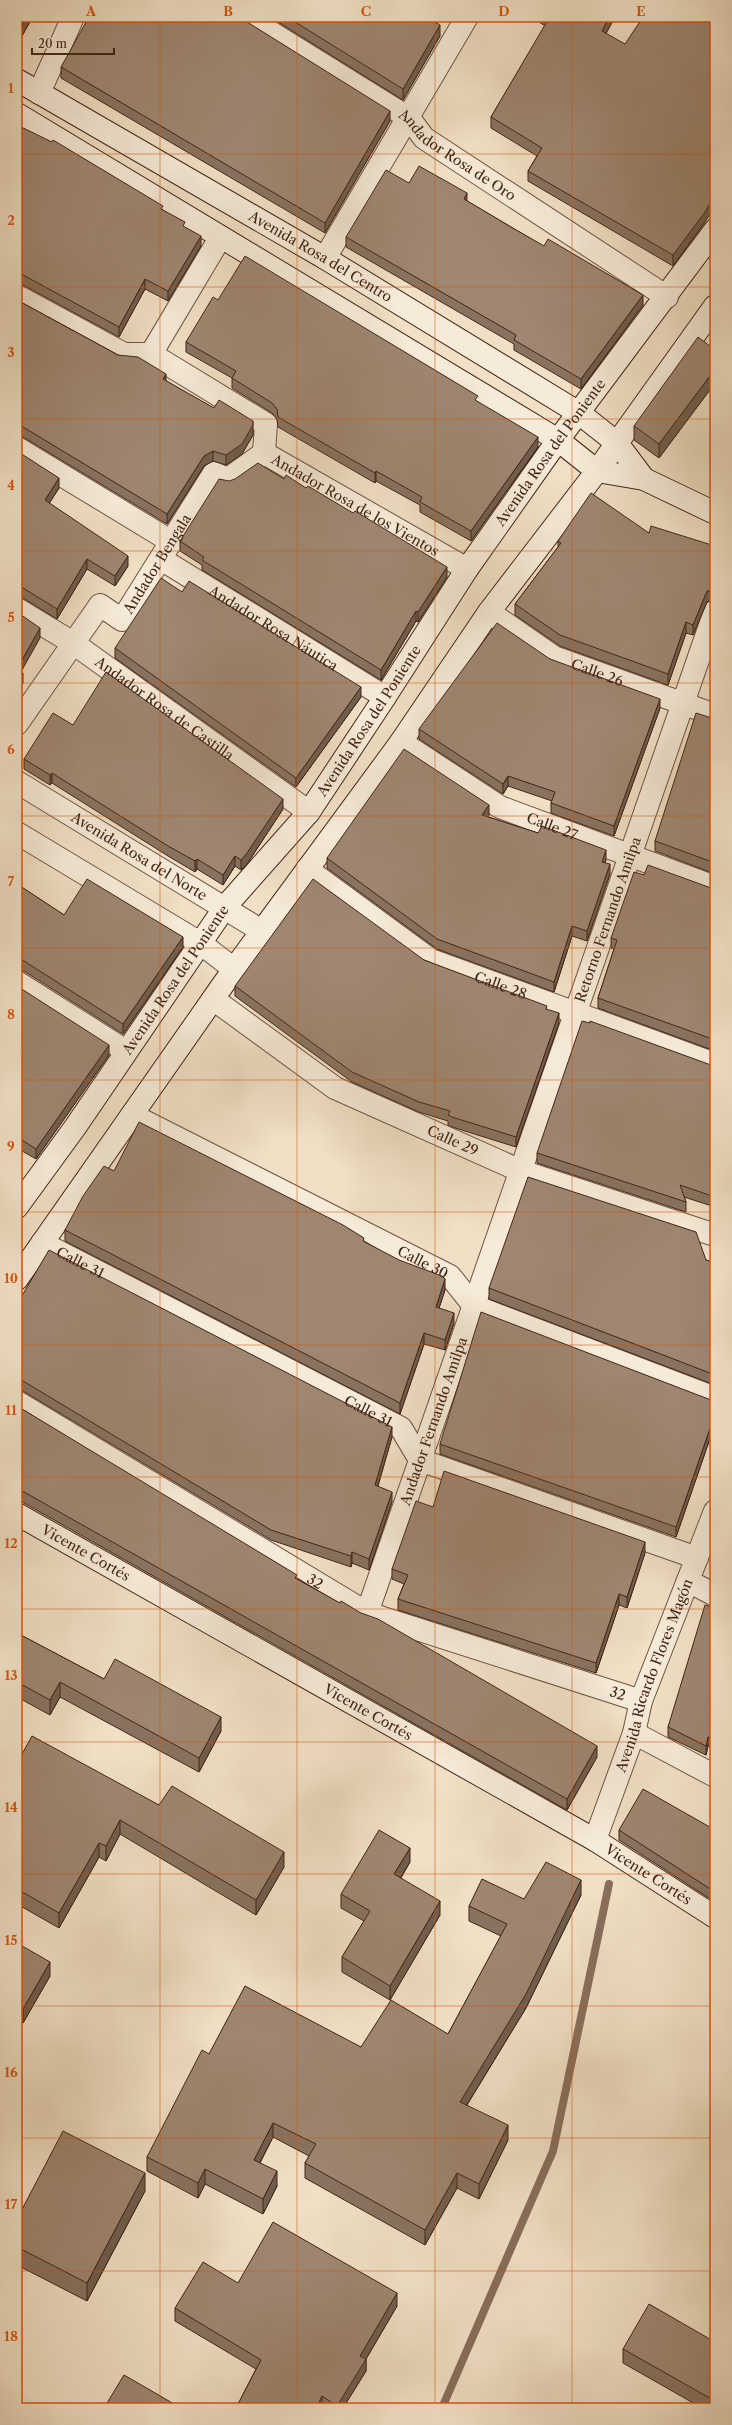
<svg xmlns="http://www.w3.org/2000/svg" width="732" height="2425" font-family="'Libre Caslon Text',serif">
	<rect width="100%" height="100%" fill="#f1e0c5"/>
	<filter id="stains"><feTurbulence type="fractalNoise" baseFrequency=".005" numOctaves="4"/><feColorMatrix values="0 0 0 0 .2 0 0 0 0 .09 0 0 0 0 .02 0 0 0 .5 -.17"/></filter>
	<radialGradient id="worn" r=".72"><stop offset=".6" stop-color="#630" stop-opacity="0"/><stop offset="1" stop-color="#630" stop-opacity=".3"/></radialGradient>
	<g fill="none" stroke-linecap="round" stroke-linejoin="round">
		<path stroke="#886e5c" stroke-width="8" d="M 442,2408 L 553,2151 L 609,1884"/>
		<defs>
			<g id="street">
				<path id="s1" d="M 246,17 L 409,118 L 424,138 L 667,297"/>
				<path d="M 39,93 L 73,17"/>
				<path d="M 325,258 L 467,17"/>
				<path d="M 17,296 L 124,354 L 151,354 L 266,424 L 264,453"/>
				<path d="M 151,354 L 220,238"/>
				<path d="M 17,448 L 172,542"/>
				<path id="s2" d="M 264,453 L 467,569"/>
				<path id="s3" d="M 161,559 L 385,697"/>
				<path id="s4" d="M 17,609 L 73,643 L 309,812"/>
				<path id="s5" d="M 489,612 L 554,657 L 715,715"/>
				<path id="s6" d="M 17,724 L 100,605 L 122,620 L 214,473 L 228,479 L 264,453"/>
				<path id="s7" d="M 401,742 L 500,807 L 715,887"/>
				<path id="s8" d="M 17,782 L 262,931"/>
				<path d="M 17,833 L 200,943 L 234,969"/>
				<path id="s9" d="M 307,869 L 431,960 L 715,1064"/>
				<path d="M 17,982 L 126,1051"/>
				<path id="s10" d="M 213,999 L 335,1088 L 521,1171 L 715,1235"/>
				<path id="s11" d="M 132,1115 L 450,1276 L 474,1306 L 715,1398"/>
				<path id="s12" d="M 42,1243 L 401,1428 L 420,1460 L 697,1558"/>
				<path id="s13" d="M 17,1402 L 367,1613 L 641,1701"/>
				<path d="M 688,1581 L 715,1595"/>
				<path id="s14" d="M 367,1613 L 715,611"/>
				<path d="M 634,1733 L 715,1776"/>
				<path id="s15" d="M 595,1840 L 634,1733 L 641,1701 L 715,1511"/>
			</g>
			<g id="secondary">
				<path id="s16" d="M 17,80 L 325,258 L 579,413 L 617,443 L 644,479"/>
				<path d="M 17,114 L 558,440 L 597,471 L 644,479 L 715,513"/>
				<path id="s17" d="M 17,1207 L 76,1126 L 225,907 L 309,812 L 385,697 L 467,569 L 558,440 L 715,230"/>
				<path d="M 17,1279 L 234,969 L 401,742 L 489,612 L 597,471 L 715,306"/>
				<path id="s18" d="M 17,1514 L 595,1840 L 715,1917"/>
			</g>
		</defs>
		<use href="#street" stroke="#6f5342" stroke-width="24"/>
		<use href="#secondary" stroke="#442416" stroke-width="24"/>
		<use href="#street" stroke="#f6ebd9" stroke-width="22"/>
		<use href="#secondary" stroke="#f6ebd9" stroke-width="22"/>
	</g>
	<path fill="#887361" stroke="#442416" d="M 17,17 L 39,17 L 37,20 L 32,18 L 17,45 Z
		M 270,17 L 435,17 L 433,21 L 440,36 L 403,100 Z
		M 532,17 L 615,17 L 606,33 L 705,222 L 673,266 L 528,181 L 528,171 L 537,156 L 491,128 L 491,117 L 545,26 Z
		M 61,67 L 390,121 L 325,233 L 61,78 Z
		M 17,125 L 163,210 L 185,228 L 201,246 L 168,301 L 145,289 L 119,337 L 23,285 L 17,285 Z
		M 409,183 L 467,201 L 643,305 L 581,389 L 514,350 L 514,344 L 346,247 L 346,237 Z
		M 17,300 L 166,381 L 253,431 L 253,435 L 242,454 L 226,465 L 213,461 L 204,466 L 167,524 L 23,437 L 17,436 Z
		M 218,300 L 478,402 L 538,447 L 471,541 L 420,512 L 420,505 L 376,481 L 375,483 L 278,427 L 277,419 L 272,413 L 232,388 L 232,378 L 186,352 L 186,342 Z
		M 715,350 L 715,383 L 659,458 L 634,440 L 634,426 Z
		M 17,451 L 59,488 L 49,503 L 128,566 L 115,586 L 87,569 L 57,619 L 23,598 L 17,598 Z
		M 649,533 L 715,546 L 715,600 L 707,602 L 693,635 L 686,633 L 668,685 L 560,646 L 515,615 L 515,604 L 558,547 L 558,541 Z
		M 180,541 L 447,577 L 418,622 L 416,621 L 381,680 L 202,570 L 202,565 L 180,551 Z
		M 182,592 L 361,697 L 296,787 L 115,658 L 115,648 Z
		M 715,656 L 715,675 L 712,674 L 712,664 Z
		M 550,659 L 660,708 L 614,836 L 551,813 L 551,803 L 552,801 L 508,786 L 503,794 L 419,739 L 419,729 Z
		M 715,719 L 715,874 L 655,851 L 655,841 Z
		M 73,725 L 283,809 L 247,864 L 241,870 L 235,866 L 223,885 L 197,869 L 195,872 L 168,856 L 52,783 L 50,785 L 24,769 L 24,759 Z
		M 489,815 L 488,817 L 538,833 L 606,860 L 605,863 L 610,874 L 587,941 L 572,936 L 554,992 L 437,949 L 327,868 L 327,858 Z
		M 17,874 L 20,886 L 64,915 L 183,947 L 123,1034 L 24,971 L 17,970 Z
		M 644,875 L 711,888 L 715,889 L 715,1051 L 598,1008 L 598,998 L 614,949 L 611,948 L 611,938 Z
		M 424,960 L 547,1009 L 559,1023 L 516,1147 L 452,1127 L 448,1125 L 448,1121 L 419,1112 L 352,1082 L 235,996 L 235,986 Z
		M 17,986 L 109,1055 L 36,1159 L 17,1148 Z
		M 711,1065 L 715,1066 L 715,1207 L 684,1197 L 686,1202 L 686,1212 L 537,1163 L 537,1153 Z
		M 114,1171 L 364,1241 L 445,1290 L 439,1308 L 454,1323 L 445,1350 L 424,1344 L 400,1414 L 65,1241 L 65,1230 Z
		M 706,1260 L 715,1263 L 715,1385 L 489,1299 L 489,1288 Z
		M 17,1297 L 20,1299 L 392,1437 L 378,1486 L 392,1502 L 369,1570 L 352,1563 L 351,1567 L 271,1540 L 23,1391 L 17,1390 Z
		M 715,1399 L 715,1424 L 676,1537 L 440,1454 L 440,1444 Z
		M 17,1406 L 297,1578 L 597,1757 L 567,1810 L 17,1499 Z
		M 433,1507 L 645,1553 L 627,1608 L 619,1605 L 596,1673 L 398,1610 L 398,1599 L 404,1584 L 392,1579 L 392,1569 Z
		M 715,1608 L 715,1749 L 708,1746 L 706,1755 L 668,1737 L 668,1727 Z
		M 17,1633 L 104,1679 L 221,1731 L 199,1772 L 60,1697 L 50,1715 L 17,1697 Z
		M 17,1763 L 159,1805 L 284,1867 L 256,1915 L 120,1834 L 106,1861 L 99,1857 L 59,1928 L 17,1904 Z
		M 619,1830 L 715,1830 L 715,1902 L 619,1840 Z
		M 410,1862 L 401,1878 L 440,1915 L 390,2000 L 342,1972 L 342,1957 L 364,1921 L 341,1908 L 341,1894 Z
		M 581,1895 L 526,2008 L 467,2105 L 508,2140 L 479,2199 L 457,2188 L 425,2245 L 305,2178 L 305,2163 L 309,2156 L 273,2137 L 260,2163 L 277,2186 L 263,2214 L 205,2184 L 198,2198 L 147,2171 L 147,2157 L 209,2054 L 361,2047 L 448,2034 L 501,1936 L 469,1921 L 469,1906 L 524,1899 Z
		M 17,1943 L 50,1976 L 23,2023 L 17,2020 Z
		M 145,2191 L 87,2301 L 17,2265 L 17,2219 Z
		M 238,2283 L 397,2306 L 366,2359 L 366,2371 L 343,2408 L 236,2408 L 256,2369 L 175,2321 L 175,2308 Z
		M 715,2342 L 715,2408 L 702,2408 L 623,2363 L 623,2349 Z"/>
	<path fill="#6f5e4f" stroke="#442416" d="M 27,17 L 32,17 L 32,18 L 17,45 L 17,36 Z
		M 429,17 L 435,17 L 428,29 L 428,18 Z
		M 609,17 L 615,17 L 602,41 L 602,31 Z
		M 440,25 L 440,36 L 403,100 L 403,89 Z
		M 390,111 L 390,121 L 325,233 L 325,223 Z
		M 467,193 L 467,203 L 464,199 Z
		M 715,195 L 715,206 L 705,222 L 673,266 L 673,255 Z
		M 201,236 L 201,246 L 168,301 L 168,291 Z
		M 145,279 L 145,289 L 119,337 L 119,327 Z
		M 643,295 L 643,305 L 581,389 L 581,379 Z
		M 715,369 L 715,383 L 659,458 L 659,444 Z
		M 166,374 L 166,384 L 163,379 Z
		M 253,421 L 253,435 L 242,454 L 226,465 L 226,455 Z
		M 538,437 L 538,447 L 471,541 L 471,531 Z
		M 213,451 L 213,461 L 204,466 L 167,524 L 167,514 L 204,456 Z
		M 376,471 L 376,481 L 375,483 L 375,473 Z
		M 59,478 L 59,488 L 45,510 L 45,500 Z
		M 715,549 L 715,559 L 712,559 Z
		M 128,556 L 128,566 L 115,586 L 115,576 Z
		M 87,559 L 87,569 L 57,619 L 57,609 Z
		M 447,567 L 447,577 L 418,622 L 418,612 Z
		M 715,590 L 715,600 L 707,602 L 693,635 L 693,625 L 707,591 Z
		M 416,611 L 416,621 L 381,680 L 381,670 Z
		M 686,622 L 686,633 L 668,685 L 668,674 Z
		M 40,628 L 40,638 L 17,679 L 17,669 Z
		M 23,673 L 23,683 L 17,691 L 17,681 Z
		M 361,687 L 361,697 L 296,787 L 296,778 Z
		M 660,699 L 660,708 L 614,836 L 614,826 Z
		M 52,773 L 52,783 L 50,785 L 50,775 Z
		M 508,776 L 508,786 L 503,794 L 503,784 Z
		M 283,799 L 283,809 L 247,864 L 241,870 L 241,860 Z
		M 489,805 L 489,815 L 482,825 L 482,815 Z
		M 606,850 L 606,860 L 602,872 L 602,862 Z
		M 235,856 L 235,866 L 223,885 L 223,875 Z
		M 197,859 L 197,869 L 195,872 L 195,861 Z
		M 610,864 L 610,874 L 587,941 L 587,931 Z
		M 20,876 L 20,886 L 17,891 L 17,880 Z
		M 572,926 L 572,936 L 554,992 L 554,982 Z
		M 183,937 L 183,947 L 123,1034 L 123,1024 Z
		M 559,1013 L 559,1023 L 516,1147 L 516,1137 Z
		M 109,1045 L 109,1055 L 36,1159 L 36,1149 Z
		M 445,1279 L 445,1290 L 436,1317 L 436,1307 Z
		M 454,1313 L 454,1323 L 445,1350 L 445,1340 Z
		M 424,1333 L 424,1344 L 400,1414 L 400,1403 Z
		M 715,1414 L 715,1424 L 676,1537 L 676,1527 Z
		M 392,1427 L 392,1437 L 375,1495 L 375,1485 Z
		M 392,1492 L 392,1502 L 369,1570 L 369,1559 Z
		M 645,1542 L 645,1553 L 627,1608 L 627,1597 Z
		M 352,1552 L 352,1563 L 351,1567 L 351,1556 Z
		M 619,1594 L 619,1605 L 596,1673 L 596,1663 Z
		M 60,1682 L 60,1697 L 50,1715 L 50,1700 Z
		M 221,1717 L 221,1731 L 199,1772 L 199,1758 Z
		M 708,1737 L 708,1746 L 706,1755 L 706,1746 Z
		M 597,1746 L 597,1757 L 567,1810 L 567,1799 Z
		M 120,1820 L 120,1834 L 106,1861 L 106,1846 Z
		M 99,1843 L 99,1857 L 59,1928 L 59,1913 Z
		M 410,1848 L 410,1862 L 394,1888 L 394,1874 Z
		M 284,1852 L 284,1867 L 256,1915 L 256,1900 Z
		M 581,1880 L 581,1895 L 526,2008 L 460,2116 L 460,2102 Z
		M 440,1901 L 440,1915 L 390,2000 L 390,1986 Z
		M 50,1962 L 50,1976 L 23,2023 L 23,2009 Z
		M 273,2123 L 273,2137 L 254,2174 L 254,2160 Z
		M 508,2125 L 508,2140 L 479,2199 L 479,2184 Z
		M 205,2169 L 205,2184 L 198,2198 L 198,2183 Z
		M 277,2171 L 277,2186 L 263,2214 L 263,2199 Z
		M 145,2173 L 145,2191 L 87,2301 L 87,2283 Z
		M 457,2173 L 457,2188 L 425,2245 L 425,2230 Z
		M 397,2293 L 397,2306 L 366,2359 L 366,2371 L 343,2408 L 337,2408 L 337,2406 L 360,2356 Z
		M 322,2396 L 322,2408 L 316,2408 Z"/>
	<path fill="#9e8671" stroke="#442416" d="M 17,17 L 27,17 L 17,36 Z
		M 89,17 L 239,17 L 390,111 L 325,223 L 61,67 Z
		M 287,17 L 429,17 L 428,18 L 440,25 L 403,89 Z
		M 548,17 L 609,17 L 602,31 L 625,44 L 643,17 L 715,17 L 715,195 L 705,212 L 673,255 L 528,171 L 542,148 L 491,117 L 549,18 Z
		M 17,125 L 52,142 L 53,140 L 163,206 L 161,209 L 185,222 L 183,226 L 201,236 L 168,291 L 145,279 L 119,327 L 23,275 L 17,275 Z
		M 419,166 L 467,193 L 464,199 L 511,227 L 544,246 L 548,239 L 643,295 L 581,379 L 514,340 L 516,335 L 346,237 L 386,170 L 409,183 Z
		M 245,256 L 478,396 L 475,400 L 538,437 L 471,531 L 420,502 L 422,497 L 376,471 L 375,473 L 278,417 L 277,409 L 272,403 L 232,378 L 236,371 L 186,342 L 213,297 L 218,300 Z
		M 17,300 L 118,355 L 138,357 L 166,374 L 163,379 L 214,408 L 219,400 L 253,421 L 253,425 L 242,444 L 226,455 L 213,451 L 204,456 L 167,514 L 23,427 L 17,426 Z
		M 698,337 L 715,350 L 715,369 L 659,444 L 634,426 Z
		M 17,451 L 59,478 L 45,500 L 128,556 L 115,576 L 87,559 L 57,609 L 23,588 L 17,588 Z
		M 258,463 L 284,479 L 286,475 L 306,488 L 308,486 L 353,513 L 355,511 L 447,567 L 418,612 L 416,611 L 381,670 L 202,560 L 204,557 L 180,541 L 219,479 L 229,481 L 235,479 Z
		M 591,493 L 649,533 L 651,526 L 715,546 L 715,549 L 712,559 L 715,560 L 715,590 L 707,591 L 693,625 L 686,622 L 668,674 L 560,635 L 515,604 L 561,543 L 558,541 Z
		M 161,578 L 182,592 L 189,581 L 361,687 L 296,778 L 115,648 Z
		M 17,612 L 40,628 L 17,669 Z
		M 497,623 L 550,659 L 660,699 L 614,826 L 551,803 L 555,792 L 508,776 L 503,784 L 419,729 Z
		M 715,656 L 715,665 L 712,664 Z
		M 17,669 L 23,673 L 17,681 Z
		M 106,672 L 283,799 L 247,853 L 241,860 L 235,856 L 223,875 L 197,859 L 195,861 L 168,846 L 52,773 L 50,775 L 24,759 L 53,713 L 73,725 Z
		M 696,713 L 715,719 L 715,863 L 655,841 Z
		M 404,749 L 489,805 L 482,815 L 538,833 L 542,826 L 606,850 L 602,862 L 610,864 L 587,931 L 572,926 L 554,982 L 437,939 L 327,858 Z
		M 648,865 L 711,888 L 715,889 L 715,1040 L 598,998 L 617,940 L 611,938 L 634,872 L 644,875 Z
		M 17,874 L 20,876 L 17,880 Z
		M 87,879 L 183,937 L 123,1024 L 24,961 L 17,959 L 17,884 L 64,915 Z
		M 313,879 L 424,960 L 547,1006 L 546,1009 L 559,1013 L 516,1137 L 452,1117 L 448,1115 L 450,1111 L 419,1102 L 352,1072 L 235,986 Z
		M 17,986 L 109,1045 L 36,1149 L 17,1137 Z
		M 582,1021 L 590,1023 L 590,1021 L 711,1065 L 715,1066 L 715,1197 L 680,1185 L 686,1202 L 537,1153 Z
		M 139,1122 L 343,1225 L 364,1238 L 363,1241 L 399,1260 L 442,1276 L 445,1279 L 436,1307 L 454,1313 L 445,1340 L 424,1333 L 400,1403 L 65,1230 L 83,1196 L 104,1166 L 114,1171 Z
		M 528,1177 L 696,1232 L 706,1260 L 715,1263 L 715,1375 L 489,1288 Z
		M 49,1250 L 392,1427 L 375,1485 L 392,1492 L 369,1559 L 352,1552 L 351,1556 L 271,1530 L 23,1381 L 17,1379 L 17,1297 L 20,1299 Z
		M 481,1312 L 711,1400 L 715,1399 L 715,1414 L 676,1527 L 440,1444 Z
		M 17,1406 L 297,1575 L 295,1578 L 340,1603 L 341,1601 L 361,1613 L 378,1619 L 597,1746 L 567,1799 L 17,1488 Z
		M 444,1471 L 645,1542 L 627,1597 L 619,1594 L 596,1663 L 398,1599 L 408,1575 L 392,1569 L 416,1501 L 433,1507 Z
		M 705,1605 L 715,1608 L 715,1739 L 708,1737 L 706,1746 L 668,1727 Z
		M 17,1633 L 104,1679 L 115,1659 L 221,1717 L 199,1758 L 60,1682 L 50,1700 L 17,1682 Z
		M 32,1736 L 159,1805 L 172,1786 L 284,1852 L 256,1900 L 120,1820 L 106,1846 L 99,1843 L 59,1913 L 17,1889 L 17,1763 Z
		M 643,1789 L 715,1830 L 715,1892 L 619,1830 Z
		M 379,1830 L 410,1848 L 394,1874 L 440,1901 L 390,1986 L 342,1957 L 370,1911 L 341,1894 Z
		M 546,1862 L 581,1880 L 526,1994 L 460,2102 L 508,2125 L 479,2184 L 457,2173 L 425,2230 L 305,2163 L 316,2144 L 273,2123 L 254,2160 L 277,2171 L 263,2199 L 205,2169 L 198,2183 L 147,2157 L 202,2050 L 209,2054 L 245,1986 L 361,2047 L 391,2000 L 448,2034 L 507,1924 L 469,1906 L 482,1879 L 524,1899 Z
		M 17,1943 L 50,1962 L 23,2009 L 17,2005 Z
		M 63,2131 L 145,2173 L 87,2283 L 17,2247 L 17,2219 Z
		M 273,2222 L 397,2293 L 360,2356 L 366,2359 L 337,2406 L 322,2396 L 316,2408 L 236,2408 L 261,2360 L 175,2308 L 203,2262 L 238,2283 Z
		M 649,2304 L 715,2342 L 715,2401 L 623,2349 Z
		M 124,2375 L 181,2408 L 104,2408 Z"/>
	<path fill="none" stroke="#d8540d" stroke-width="1" stroke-opacity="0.55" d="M 160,17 L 160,2408M 297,17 L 297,2408M 435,17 L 435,2408M 572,17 L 572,2408M 17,154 L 715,154M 17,287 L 715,287M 17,419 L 715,419M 17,551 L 715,551M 17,683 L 715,683M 17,816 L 715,816M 17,948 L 715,948M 17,1080 L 715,1080M 17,1212 L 715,1212M 17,1345 L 715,1345M 17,1477 L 715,1477M 17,1609 L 715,1609M 17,1742 L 715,1742M 17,1874 L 715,1874M 17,2006 L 715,2006M 17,2138 L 715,2138M 17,2271 L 715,2271"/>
	<g text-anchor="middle" stroke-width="3" stroke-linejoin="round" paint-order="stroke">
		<g font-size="14" fill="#442416" stroke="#f6ebd9">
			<text dy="5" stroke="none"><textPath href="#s1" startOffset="253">Andador Rosa de Oro</textPath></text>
			<text dy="5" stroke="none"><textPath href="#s16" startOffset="351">Avenida Rosa del Centro</textPath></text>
			<text dy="5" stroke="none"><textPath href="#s17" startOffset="925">Avenida Rosa del Poniente</textPath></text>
			<text dy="5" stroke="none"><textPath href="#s2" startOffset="105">Andador Rosa de los Vientos</textPath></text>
			<text dy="5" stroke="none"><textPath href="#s6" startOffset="238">Andador Bengala</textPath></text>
			<text dy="5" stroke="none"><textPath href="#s3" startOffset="132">Andador Rosa Náutica</textPath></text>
			<text dy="5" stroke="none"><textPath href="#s5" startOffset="125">Calle 26</textPath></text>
			<text dy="5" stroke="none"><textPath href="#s4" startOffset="178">Andador Rosa de Castilla</textPath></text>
			<text dy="5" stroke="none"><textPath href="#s17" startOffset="601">Avenida Rosa del Poniente</textPath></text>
			<text dy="5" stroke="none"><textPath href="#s7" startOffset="174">Calle 27</textPath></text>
			<text dy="5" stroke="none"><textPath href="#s8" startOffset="143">Avenida Rosa del Norte</textPath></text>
			<text dy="5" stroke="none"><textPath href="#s14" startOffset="734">Retorno Fernando Amilpa</textPath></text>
			<text dy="5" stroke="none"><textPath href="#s17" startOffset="277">Avenida Rosa del Poniente</textPath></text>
			<text dy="5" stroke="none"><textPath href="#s9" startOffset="228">Calle 28</textPath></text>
			<text dy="5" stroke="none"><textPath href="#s10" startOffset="280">Calle 29</textPath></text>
			<text dy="5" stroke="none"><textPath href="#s12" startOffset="43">Calle 31</textPath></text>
			<text dy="5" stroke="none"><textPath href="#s11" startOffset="326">Calle 30</textPath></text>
			<text dy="5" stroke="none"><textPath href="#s12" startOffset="367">Calle 31</textPath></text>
			<text dy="5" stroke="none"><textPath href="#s14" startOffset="203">Andador Fernando Amilpa</textPath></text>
			<text dy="5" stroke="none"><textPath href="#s18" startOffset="79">Vicente Cortés</textPath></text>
			<text dy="5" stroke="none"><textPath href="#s13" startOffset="348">32</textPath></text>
			<text dy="5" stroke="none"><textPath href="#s15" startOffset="175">Avenida Ricardo Flores Magón</textPath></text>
			<text dy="5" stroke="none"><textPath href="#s13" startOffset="672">32</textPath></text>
			<text dy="5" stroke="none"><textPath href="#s18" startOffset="403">Vicente Cortés</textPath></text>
			<text dy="5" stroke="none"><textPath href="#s18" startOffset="727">Vicente Cortés</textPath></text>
		</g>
	</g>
	<rect width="732" height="2425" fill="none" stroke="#f1e0c5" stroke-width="44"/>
	<path d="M32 48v6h82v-6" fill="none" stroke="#442416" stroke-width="2"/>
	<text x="38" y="48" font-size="12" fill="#442416" stroke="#f6ebd9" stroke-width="3" paint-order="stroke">20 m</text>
	<rect x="22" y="22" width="688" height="2381" fill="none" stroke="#d8540d" stroke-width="1.5"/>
	<g font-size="13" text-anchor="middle" font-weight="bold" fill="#d8540d">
		<text x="91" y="16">A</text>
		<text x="228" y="16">B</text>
		<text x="366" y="16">C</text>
		<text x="504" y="16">D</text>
		<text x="641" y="16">E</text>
		<text x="11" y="93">1</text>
		<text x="11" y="225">2</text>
		<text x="11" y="357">3</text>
		<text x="11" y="490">4</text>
		<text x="11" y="622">5</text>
		<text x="11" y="754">6</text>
		<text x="11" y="886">7</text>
		<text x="11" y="1019">8</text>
		<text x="11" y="1151">9</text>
		<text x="11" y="1283">10</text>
		<text x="11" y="1415">11</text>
		<text x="11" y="1548">12</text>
		<text x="11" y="1680">13</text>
		<text x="11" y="1812">14</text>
		<text x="11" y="1945">15</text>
		<text x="11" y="2077">16</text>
		<text x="11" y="2209">17</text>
		<text x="11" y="2341">18</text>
	</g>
	<rect width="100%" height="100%" filter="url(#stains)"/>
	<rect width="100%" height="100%" fill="url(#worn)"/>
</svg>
